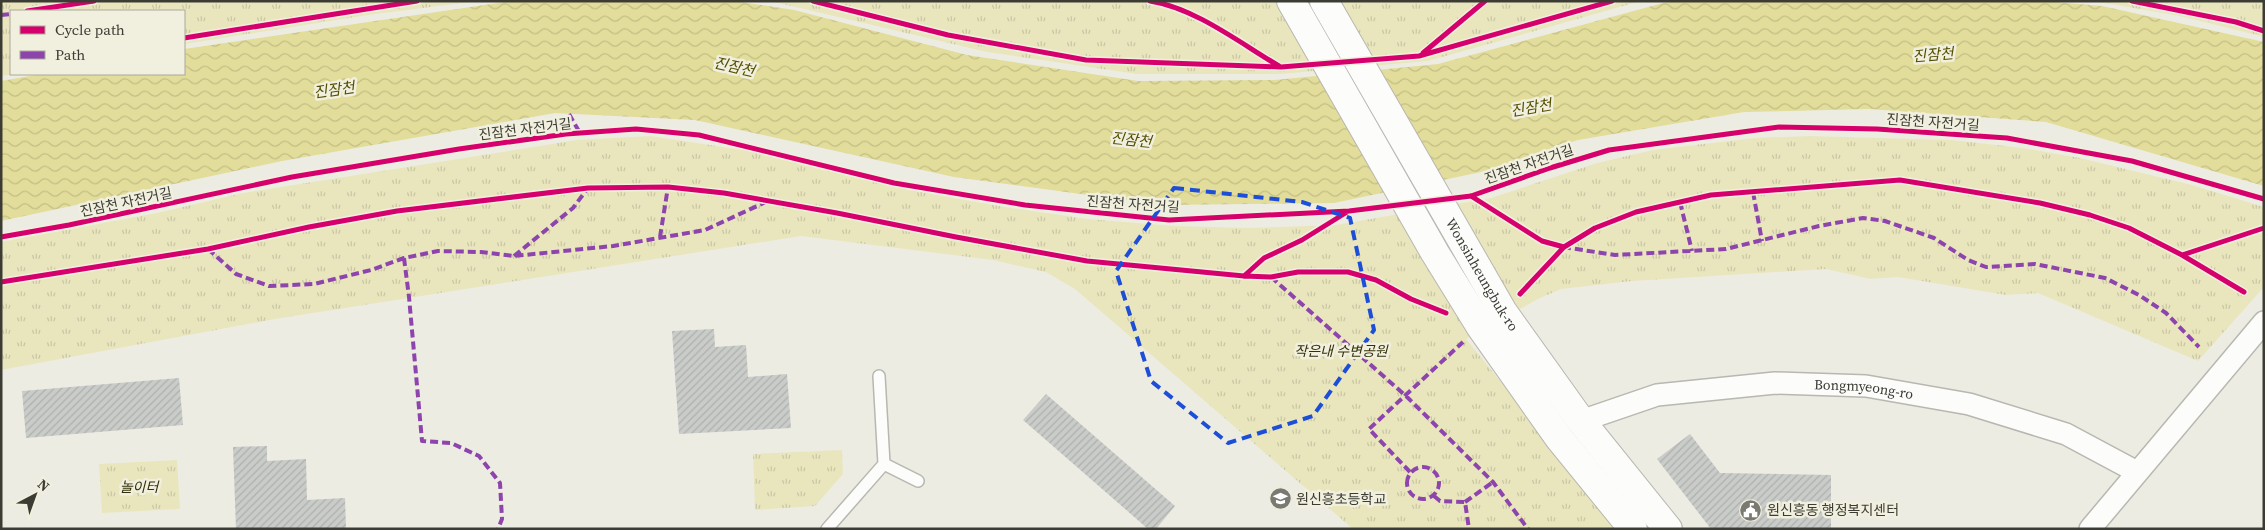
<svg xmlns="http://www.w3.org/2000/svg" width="2265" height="530" font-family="'Source Serif 4','Noto Sans KR',serif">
	<defs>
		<pattern id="park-tufts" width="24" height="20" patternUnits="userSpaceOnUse" patternTransform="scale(1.25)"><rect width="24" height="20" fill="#e9e6be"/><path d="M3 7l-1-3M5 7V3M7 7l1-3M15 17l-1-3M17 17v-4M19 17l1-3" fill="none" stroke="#c9c6a4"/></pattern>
		<pattern id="water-waves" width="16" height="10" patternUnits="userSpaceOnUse" patternTransform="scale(1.25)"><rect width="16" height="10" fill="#e2dd9a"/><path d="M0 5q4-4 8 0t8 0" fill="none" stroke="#c3bf85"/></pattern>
		<pattern id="building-hatch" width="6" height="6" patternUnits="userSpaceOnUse" patternTransform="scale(1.25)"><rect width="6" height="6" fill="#caccca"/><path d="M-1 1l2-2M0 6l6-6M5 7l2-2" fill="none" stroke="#aeb0ae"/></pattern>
	</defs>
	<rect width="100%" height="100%" fill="#edece3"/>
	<path fill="url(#park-tufts)" d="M 1,1 L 478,1 L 368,15 L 184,44 L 184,11 L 11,11 L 11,74 L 16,74 L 1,76 Z
		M 770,1 L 1641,1 L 1428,61 L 1281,74 L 1137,74 L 987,52 Z
		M 2093,1 L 2264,1 L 2264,37 L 2180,16 Z
		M 650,136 L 750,151 L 909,190 L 1005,207 L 1088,219 L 1176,226 L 1247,228 L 1336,225 L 1491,198 L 1597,163 L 1653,150 L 1754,138 L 1809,136 L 1952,140 L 2023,148 L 2080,158 L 2192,185 L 2264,207 L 2264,287 L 2198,361 L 2038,293 L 2006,295 L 1898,277 L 1871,279 L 1826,269 L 1632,281 L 1561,289 L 1538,299 L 1466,339 L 1620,529 L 1353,529 L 1075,289 L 1046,272 L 993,260 L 801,236 L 275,319 L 1,370 L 1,242 L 157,213 L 243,193 L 577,140 Z
		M 842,450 L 843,474 L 815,506 L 755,510 L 753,454 Z
		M 177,460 L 180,509 L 102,513 L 99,464 Z"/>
	<path fill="url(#water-waves)" d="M 512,1 L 735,1 L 794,10 L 967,55 L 1138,81 L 1275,80 L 1438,64 L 1663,3 L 1679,1 L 2043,1 L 2102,6 L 2264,42 L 2264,186 L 2046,122 L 1869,109 L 1744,112 L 1578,140 L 1481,172 L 1334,203 L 1162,205 L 954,177 L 695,120 L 555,113 L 282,161 L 1,221 L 1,81 L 41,74 L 184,74 L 184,49 Z"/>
	<path fill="url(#building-hatch)" d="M 714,329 L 715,347 L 746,345 L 748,377 L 787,374 L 791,428 L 679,434 L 672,331 Z
		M 179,378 L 183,425 L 26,438 L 22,391 Z
		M 1046,394 L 1175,506 L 1156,529 L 1148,529 L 1023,420 Z
		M 1690,434 L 1720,473 L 1831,475 L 1831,529 L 1711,529 L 1657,459 Z
		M 267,446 L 267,461 L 306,459 L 307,500 L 345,498 L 346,529 L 236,529 L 233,447 Z"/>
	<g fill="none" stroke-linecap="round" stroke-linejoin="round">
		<defs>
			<path id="lane" d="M 884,464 L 918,481
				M 827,529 L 884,464 L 879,376"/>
			<g id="street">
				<path id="s1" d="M 1581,421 L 1657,395 L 1775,383 L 1866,386 L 1969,404 L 2066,434 L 2137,472"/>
				<path d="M 2090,529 L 2264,322"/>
			</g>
			<g id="secondary">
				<path d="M 1291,1 L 1435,253 L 1480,326 L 1559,438 L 1633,529"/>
				<path id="s2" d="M 1324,1 L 1503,312 L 1581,421 L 1668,529"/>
			</g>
		</defs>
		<use href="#lane" stroke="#b8b7b0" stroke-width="14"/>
		<use href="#street" stroke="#b8b7b0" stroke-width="24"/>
		<use href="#secondary" stroke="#b8b7b0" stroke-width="30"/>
		<use href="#lane" stroke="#fcfcfb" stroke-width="11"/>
		<use href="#street" stroke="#fcfcfb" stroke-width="21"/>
		<use href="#secondary" stroke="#fcfcfb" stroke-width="28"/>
		<path stroke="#8e44ad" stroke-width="4" stroke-dasharray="8 4" stroke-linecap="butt" d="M 506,1 L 506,2
			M 1,15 L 11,14
			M 569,114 L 580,133
			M 1753,192 L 1762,241
			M 1680,202 L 1692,251
			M 660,237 L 668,187
			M 1563,247 L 1615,255 L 1726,249 L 1819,226 L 1863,218 L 1885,221 L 1934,238 L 1968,260 L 1986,267 L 2035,264 L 2105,278 L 2139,295 L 2166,313 L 2199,347
			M 208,249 L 236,274 L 269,286 L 314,284 L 371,270 L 404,258 L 438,251 L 481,252 L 514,256 L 613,246 L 705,230 L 768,201
			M 514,256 L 573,208 L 588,188
			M 404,258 L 409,297 L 422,441 L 451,443 L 479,456 L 500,483 L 502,519 L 498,529
			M 1271,277 L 1406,396 L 1493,482 L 1528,529
			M1407 483a16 16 0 1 1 32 0a16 16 0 1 1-32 0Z
			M 1410,472 L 1369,429 L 1463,342
			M 1434,496 L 1440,501 L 1465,502 L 1469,529
			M 1465,502 L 1493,482"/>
		<defs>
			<path id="cycleway" d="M 813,1 L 948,35 L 1086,60 L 1281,67 L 1419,56 L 1612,1
				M 1150,1 C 1195,8 1240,43 1279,66
				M 2132,1 L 2236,22 L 2264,31
				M 27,11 L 94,1
				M 184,38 L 417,1
				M 1423,53 L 1485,1
				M 1471,196 L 1542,241 L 1564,247
				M 1,237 L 69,225 L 292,177 L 459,149 L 566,134 L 636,129 L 699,135 L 894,183 L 1025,205 L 1169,220 L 1349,211 L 1471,196 L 1550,168 L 1609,150 L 1779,127 L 1877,129 L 2007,138 L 2132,161 L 2264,199
				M 2182,255 L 2264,228
				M 1244,276 L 1264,258 L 1302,240 L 1347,212
				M 1,282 L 208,249 L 309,227 L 397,211 L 588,188 L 668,187 L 724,193 L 837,213 L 956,237 L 1087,261 L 1244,276 L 1271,277 L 1298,272 L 1348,272 L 1376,280 L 1411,299 L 1446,313
				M 1520,294 L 1564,247 L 1595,228 L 1636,212 L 1711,195 L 1900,180 L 2040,203 L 2090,215 L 2129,228 L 2182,255 L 2244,292"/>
		</defs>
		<use href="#cycleway" stroke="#f1f0df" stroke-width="8"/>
		<use href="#cycleway" stroke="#d6006c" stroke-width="5"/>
	</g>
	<path fill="none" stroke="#1d4ed8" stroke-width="4" stroke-dasharray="10 6" stroke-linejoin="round" d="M 1174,188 L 1302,202 L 1350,218 L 1374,330 L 1313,416 L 1228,443 L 1151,381 L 1116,271 Z"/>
	<defs>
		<symbol id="school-disc" viewBox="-11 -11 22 22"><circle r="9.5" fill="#7a7a72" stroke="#f1f0df"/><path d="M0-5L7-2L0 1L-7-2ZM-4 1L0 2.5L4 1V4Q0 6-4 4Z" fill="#fff"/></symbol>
		<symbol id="civic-disc" viewBox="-11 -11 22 22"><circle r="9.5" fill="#7a7a72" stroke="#f1f0df"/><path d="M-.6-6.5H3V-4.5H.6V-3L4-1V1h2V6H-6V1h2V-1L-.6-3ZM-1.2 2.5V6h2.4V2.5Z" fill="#fff"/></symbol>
	</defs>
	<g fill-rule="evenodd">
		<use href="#school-disc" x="1268" y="486" width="25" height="25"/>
		<use href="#civic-disc" x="1738" y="498" width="25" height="25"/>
	</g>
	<g text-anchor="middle" stroke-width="5" stroke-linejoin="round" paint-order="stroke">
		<g font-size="14" fill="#3c3c35" stroke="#f1f0df">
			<text transform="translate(1933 122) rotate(4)" y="5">진잠천 자전거길</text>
			<text transform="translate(525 129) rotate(-7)" y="5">진잠천 자전거길</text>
			<text transform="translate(1529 164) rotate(-19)" y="5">진잠천 자전거길</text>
			<text transform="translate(126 202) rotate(-12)" y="5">진잠천 자전거길</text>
			<text transform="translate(1133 204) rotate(4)" y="5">진잠천 자전거길</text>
			<text dy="5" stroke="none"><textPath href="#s2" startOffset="316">Wonsinheungbuk-ro</textPath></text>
			<text dy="5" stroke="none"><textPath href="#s1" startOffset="288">Bongmyeong-ro</textPath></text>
		</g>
		<g font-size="14" font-style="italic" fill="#332f06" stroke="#f1f0df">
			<text x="1341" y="356">작은내 수변공원</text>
			<text x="139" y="492">놀이터</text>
		</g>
		<g font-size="14" fill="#3c3c35" stroke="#f1f0df" text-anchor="start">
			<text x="1296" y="504">원신흥초등학교</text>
			<text x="1767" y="515">원신흥동 행정복지센터</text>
		</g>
		<g font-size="15" font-style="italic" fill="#544e02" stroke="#f1f0df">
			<text transform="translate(1933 55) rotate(-5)" y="5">진잠천</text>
			<text transform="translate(734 67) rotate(13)" y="5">진잠천</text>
			<text transform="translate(334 90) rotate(-8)" y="5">진잠천</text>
			<text transform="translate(1531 108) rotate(-10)" y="5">진잠천</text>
			<text transform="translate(1131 140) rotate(6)" y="5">진잠천</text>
		</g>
	</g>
	<rect width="2265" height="530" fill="none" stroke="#3c3c35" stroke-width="5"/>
	<rect x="10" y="10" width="175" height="65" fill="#f1f0df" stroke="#a9a89b"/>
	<rect x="20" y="26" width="25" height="8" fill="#d6006c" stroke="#a9a89b"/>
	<text x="55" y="35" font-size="15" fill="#3c3c35">Cycle path</text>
	<rect x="20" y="51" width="25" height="8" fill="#8e44ad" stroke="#a9a89b"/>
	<text x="55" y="60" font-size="15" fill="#3c3c35">Path</text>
	<g transform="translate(35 495) rotate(41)" stroke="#f1f0df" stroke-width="4" paint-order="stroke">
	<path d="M0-4L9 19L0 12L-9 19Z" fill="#3c3c35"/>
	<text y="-8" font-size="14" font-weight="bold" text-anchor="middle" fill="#3c3c35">N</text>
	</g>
</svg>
